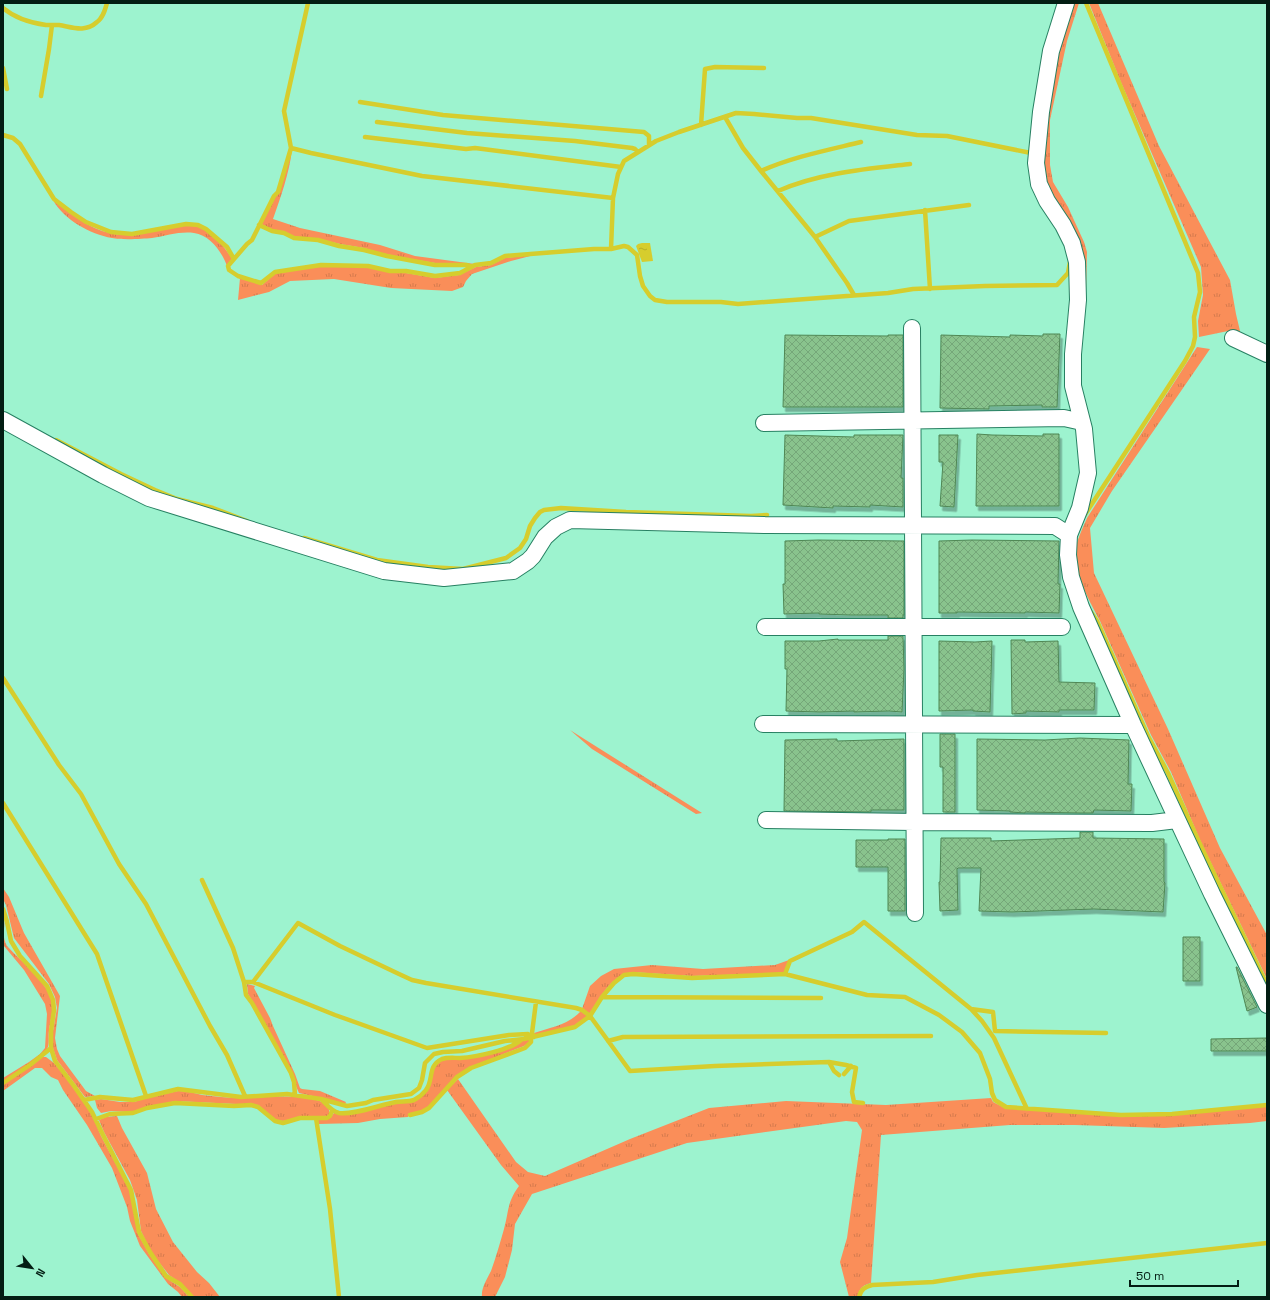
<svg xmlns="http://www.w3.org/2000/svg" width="1270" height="1300" font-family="'Space Grotesk',sans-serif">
	<defs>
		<pattern id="grass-tufts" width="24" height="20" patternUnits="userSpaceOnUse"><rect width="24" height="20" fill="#fa8e59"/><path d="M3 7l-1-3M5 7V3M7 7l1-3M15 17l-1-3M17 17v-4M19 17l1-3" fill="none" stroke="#d57a4d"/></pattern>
		<pattern id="water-ripples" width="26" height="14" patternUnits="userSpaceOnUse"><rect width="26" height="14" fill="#d6cd2d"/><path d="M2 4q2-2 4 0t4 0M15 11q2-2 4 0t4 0" fill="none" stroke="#b6b027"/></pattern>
		<pattern id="building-cross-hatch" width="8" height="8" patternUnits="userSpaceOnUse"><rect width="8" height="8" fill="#89c38d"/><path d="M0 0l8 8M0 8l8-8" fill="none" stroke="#75a779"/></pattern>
		<filter id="shadow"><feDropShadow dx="2.5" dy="4.5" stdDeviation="0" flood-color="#0004"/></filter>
	</defs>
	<rect width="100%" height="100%" fill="#9df3cf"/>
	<path fill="url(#grass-tufts)" d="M 1070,3 L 1079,3 L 1067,41 L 1050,120 L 1050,165 L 1053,182 L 1068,207 L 1084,242 L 1087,252 L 1086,291 L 1085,301 L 1065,218 L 1051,191 L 1045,177 L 1043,162 L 1054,57 Z
		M 1089,3 L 1098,3 L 1159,146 L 1230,280 L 1236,314 L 1240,331 L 1228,331 L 1199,337 L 1198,321 L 1203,295 L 1201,267 L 1120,80 Z
		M 292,150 C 289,174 281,196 273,219 L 300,228 L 380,245 L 415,256 L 475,264 L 472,266 L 467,264 L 435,263 L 387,255 L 364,248 L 340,244 L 319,239 L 294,237 L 289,234 L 273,230 L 261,224 L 275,197 L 279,193 Z
		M 53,200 C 70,213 89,229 110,233 C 133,239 155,230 176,227 C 183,226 191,224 198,226 C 210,229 226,248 232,259 L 227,266 C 222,252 210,235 194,233 C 180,231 166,236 152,238 C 142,239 121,240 112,238 C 90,234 64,220 53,200 Z
		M 538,254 L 511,261 L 472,274 L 466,281 L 463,287 L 452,291 L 391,288 L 334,279 L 290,281 L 269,292 L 238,300 L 240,278 L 262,285 L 276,273 L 321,266 L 368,267 L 389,272 L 406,273 L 435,278 L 459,275 L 476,267 L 491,265 L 505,258 Z
		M 1197,347 L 1210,349 L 1112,491 L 1090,528 L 1094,573 L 1168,729 L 1220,848 L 1267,935 L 1267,979 L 1200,840 L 1171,772 L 1151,735 L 1100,621 C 1091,604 1074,573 1075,554 C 1076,541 1082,530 1087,518 Z
		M 570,730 L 702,813 L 696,814 L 592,749 Z
		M 3,888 L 9,897 L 24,933 L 60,996 L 55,1038 L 57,1049 L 60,1056 L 86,1091 L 95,1096 L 85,1097 L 57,1060 L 53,1048 L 53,1031 L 57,1008 L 55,997 L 49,984 L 14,938 L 6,905 L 3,899 Z
		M 3,915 C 7,928 0,933 7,946 C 19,959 48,984 52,1000 C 54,1010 50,1021 49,1031 C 48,1036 50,1044 47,1049 C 41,1059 14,1074 3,1082 L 3,1078 L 29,1062 L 40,1054 L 45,1048 L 47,1014 L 45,1004 L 24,970 L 4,946 L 3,944 Z
		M 789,960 L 785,973 L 692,976 L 632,972 C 611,976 600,997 590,1014 L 582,1009 L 590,986 L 601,976 L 614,969 L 652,965 L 703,969 L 775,965 Z
		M 247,984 L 255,986 L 254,988 L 270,1018 L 273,1026 L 295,1074 L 300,1088 L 302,1089 L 320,1091 L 346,1102 L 345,1104 L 317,1097 L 299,1093 L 284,1059 L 253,1002 L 248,994 Z
		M 581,1011 L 588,1016 L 574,1026 L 535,1035 L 534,1033 C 552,1027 568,1025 581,1011 Z
		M 530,1039 L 530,1042 L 524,1046 L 471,1067 L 456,1076 L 428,1107 L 422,1111 L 408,1114 L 408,1117 L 380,1119 L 358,1123 L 319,1124 L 317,1119 C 325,1119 330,1120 334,1113 L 348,1113 L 397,1103 L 410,1102 L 416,1099 L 427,1091 L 431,1082 L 431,1075 L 434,1067 L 437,1063 L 444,1059 L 467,1057 L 501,1051 L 517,1044 L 521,1040 Z
		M 42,1057 L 46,1057 L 54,1063 L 73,1086 L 91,1112 L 101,1136 L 130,1191 L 138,1234 L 149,1254 L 166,1278 L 180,1287 L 189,1297 L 182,1297 L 178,1292 L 168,1284 L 140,1246 L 130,1221 L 127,1207 L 112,1168 L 87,1125 L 63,1090 L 58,1080 L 51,1077 L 42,1068 L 35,1068 L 3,1091 L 3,1085 Z
		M 458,1079 L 516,1162 L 528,1172 L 545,1176 L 630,1139 L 709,1108 L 786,1101 L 886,1105 L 991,1098 L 993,1102 L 1005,1108 L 1121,1116 L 1172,1115 L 1267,1106 L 1267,1121 L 1250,1123 L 1164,1128 L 1075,1125 L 1010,1125 L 881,1135 L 871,1283 C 863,1285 859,1288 858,1297 L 849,1297 L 840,1262 L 847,1238 L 862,1130 L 857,1122 L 846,1121 L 687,1143 L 532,1194 L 515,1224 L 512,1250 L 505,1277 L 495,1297 L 482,1297 C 481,1288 487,1279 491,1271 C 496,1257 500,1243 504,1229 C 509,1211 507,1202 519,1186 L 501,1165 L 447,1090 Z
		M 178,1091 C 187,1091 194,1093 202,1095 C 215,1096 227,1098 240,1098 C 254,1099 335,1088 329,1115 L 326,1117 L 299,1117 L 291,1120 L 283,1121 L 275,1120 L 258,1105 L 175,1101 L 131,1112 L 111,1111 L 101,1113 L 97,1108 L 95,1100 L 101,1099 L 120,1102 L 134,1102 L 146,1098 Z
		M 117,1116 L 122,1128 L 147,1173 L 156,1209 L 173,1242 L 197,1272 L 209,1283 L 220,1297 L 194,1297 L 182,1284 L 169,1275 L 151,1252 L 141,1231 L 137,1200 L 130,1180 L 104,1132 L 99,1120 L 106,1117 Z"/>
	<path fill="url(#water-ripples)" d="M 642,243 L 650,243 L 653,261 L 642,262 L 636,246 L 638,244 Z"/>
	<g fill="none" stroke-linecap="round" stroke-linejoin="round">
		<path stroke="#d6cd2d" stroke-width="4.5" d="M 308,3 L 284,111 L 291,148 L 278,192 L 274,196 L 252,240 L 247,244 L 228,266 L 229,270 L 238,276 L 261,283 L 275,272 L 321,265 L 368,266 L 390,271 L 406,271 L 435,276 L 460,273 L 475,265 L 491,263 L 505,256 L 594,249 L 611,249 L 624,246 L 628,247 L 637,255 L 640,276 L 643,286 L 650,296 L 655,300 L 667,302 L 721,302 L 738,304 L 888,293 L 913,289 L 985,286 L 1057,285 L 1068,273 L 1070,262
			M 3,8 C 15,18 31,23 46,25 C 50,25 54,25 59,25 C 72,27 85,33 97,22 C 103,18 105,10 107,3
			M 3,68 L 7,89
			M 41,96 L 49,49 L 52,25
			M 360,102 L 443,115 L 644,132 L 649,136 L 649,145
			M 725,117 L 743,148 L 761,171 L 815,237 L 847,283 L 854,295
			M 377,122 L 467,133 L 575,141 L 632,148 L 635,149 L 638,152
			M 701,125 L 705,69 L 715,67 L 764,68
			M 3,135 L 13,138 L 20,144 L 54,199 L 71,212 L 86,222 L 111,232 L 132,234 L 186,224 L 198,225 L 206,229 L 227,247 L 234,259
			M 365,137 L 466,149 L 475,148 L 621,167
			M 291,148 L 311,153 L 422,176 L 613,198
			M 761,171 C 792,157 828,150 861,142
			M 778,191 C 818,173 866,169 910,164
			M 925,210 L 930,289
			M 259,225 L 272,231 L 284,233 L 294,238 L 318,240 L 339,246 L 364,250 L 387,256 L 435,265 L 467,265 L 472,267
			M 815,237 L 849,221 L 969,205
			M 611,249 L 613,198 L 618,174 L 624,161 L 656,141 L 679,132 L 736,113 L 754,114 L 797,118 L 811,118 L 917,135 L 947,136 L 1031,153 L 1031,156
			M 56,440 L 121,474 L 155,490 L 177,499 L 213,508 L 247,521
			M 1084,516 L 1185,361 L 1193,346 L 1195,337 L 1194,317 L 1200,292 L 1198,273 L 1086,3
			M 304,538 L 377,560 L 428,567 L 463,569 L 506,558 L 520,548 L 526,539 L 530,526 L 535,518 L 540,512 L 544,510 L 561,508 L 626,512 L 751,516 L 767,515
			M 1091,612 L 1097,621 L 1148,736 L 1168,773 L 1198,840 L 1267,985
			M 3,678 L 59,765 L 81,794 L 119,864 L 146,904 L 210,1026 L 227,1055 L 245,1096
			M 3,803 L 97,954 L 146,1096
			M 202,880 L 233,948 L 244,982 L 246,995 L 252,1003 L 291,1073 L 294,1082 L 295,1095
			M 3,909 L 7,922 L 11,941 L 20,956 L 47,986 L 53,1000 L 54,1010 L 51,1031 L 51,1048 L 55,1061 L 74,1086 L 92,1112 L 103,1135 L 131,1190 L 139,1232 L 150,1252 L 166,1276 L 180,1284 L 192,1297
			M 785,974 L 790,961 L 852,932 L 864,922 L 971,1009 L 993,1012 L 995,1031 L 1106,1033
			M 244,982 L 253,982 L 335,1015 L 427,1048 L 509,1035 L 528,1034 L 531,1037 L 531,1042 L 525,1048 L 471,1068 L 457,1077 L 429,1108 L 422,1112 L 410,1115
			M 253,982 L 298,923 L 340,946 L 399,974 L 412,980 L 426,983 L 576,1008 L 582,1010 L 590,1016 L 630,1071 L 715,1066 L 829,1062 L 846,1065 L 856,1068 L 852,1092 L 854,1102 L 863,1103
			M 602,997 L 821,998
			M 971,1009 L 982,1021 L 994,1038 L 1027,1109
			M 534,1037 L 532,1033 L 536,1002
			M 608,1041 L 623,1037 L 931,1036
			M 829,1062 L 834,1071 L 839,1075
			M 844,1074 L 851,1066
			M 3,1083 L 30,1065 L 51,1048
			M 84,1100 L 100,1097 L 133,1100 L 178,1089 L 241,1097 L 287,1094 L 321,1099 L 347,1106 L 366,1103 L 373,1100 L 411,1094 L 419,1088 L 422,1080 L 425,1063 L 434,1054 L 443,1052 L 462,1051 L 505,1041 L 524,1039 L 575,1027 L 590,1016 L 602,997 L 614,983 L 624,975 L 633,974 L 692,978 L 785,974 L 867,995 L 905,997 L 939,1015 L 962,1032 L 980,1053 L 990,1079 L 992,1093 L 995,1100 L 1006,1107 L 1121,1115 L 1172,1114 L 1267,1105
			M 322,1100 C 327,1105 331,1111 339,1113 C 355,1115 379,1105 396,1102 C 402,1101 408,1102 414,1100 C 418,1098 423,1094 426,1090 C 434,1080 427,1066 442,1059 C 448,1057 454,1058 460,1058 C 476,1057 510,1050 521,1040
			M 316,1118 L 330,1209 L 339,1297
			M 96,1119 L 110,1114 L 133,1113 L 147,1108 L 175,1103 L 234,1106 L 251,1105 L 258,1107 L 275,1121 L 283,1123 L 300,1118 L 327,1118 L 330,1116 L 332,1111
			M 859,1297 C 861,1289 865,1287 872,1285 L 933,1282 L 977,1275 L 1267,1243"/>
	</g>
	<path fill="url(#building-cross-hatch)" stroke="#4f8754" filter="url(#shadow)" d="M 1043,334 L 1060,334 L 1057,407 L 1042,407 L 1042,405 L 989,406 L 989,409 L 940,408 L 941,335 L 1010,337 L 1010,335 L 1043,336 Z
		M 785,335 L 888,336 L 888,335 L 903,335 L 903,407 L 783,407 Z
		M 977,434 L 992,435 L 1043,436 L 1043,434 L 1059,434 L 1059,506 L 976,506 Z
		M 785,435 L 854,437 L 854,435 L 903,435 L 901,478 L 903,478 L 903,507 L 870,505 L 870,507 L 833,506 L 833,508 L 783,505 Z
		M 939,435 L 958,435 L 954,507 L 940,506 L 943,462 L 939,462 Z
		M 818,540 L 904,541 L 904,615 L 903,615 L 903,618 L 888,618 L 888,615 L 851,615 L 819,614 L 819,613 L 784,614 L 783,584 L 785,584 L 785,541 Z
		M 972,540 L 1059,541 L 1058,584 L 1060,584 L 1059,613 L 1025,612 L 1025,613 L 957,612 L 957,613 L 939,613 L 939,541 Z
		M 888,636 L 903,636 L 904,669 L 902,712 L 889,711 L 854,712 L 854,711 L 820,712 L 786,711 L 787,669 L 785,669 L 785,641 L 819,641 L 838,639 L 838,640 L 888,640 Z
		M 1011,640 L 1025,640 L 1025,642 L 1058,641 L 1059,682 L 1095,683 L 1094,710 L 1059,710 L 1059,712 L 1026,711 L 1026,713 L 1012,714 Z
		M 939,641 L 975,642 L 992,641 L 990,712 L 973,711 L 973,710 L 939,711 Z
		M 940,734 L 955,734 L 955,812 L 943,812 L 943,767 L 940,767 Z
		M 1080,738 L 1129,740 L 1128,784 L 1132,784 L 1131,811 L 1094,810 L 1093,813 L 1080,813 L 1025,812 L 1025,813 L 1010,812 L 1010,811 L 977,810 L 977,739 L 1045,740 Z
		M 837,739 L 837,741 L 904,739 L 904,810 L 871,810 L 871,812 L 784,811 L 785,740 Z
		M 1080,832 L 1093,832 L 1093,838 L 1164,839 L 1164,882 L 1165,883 L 1163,912 L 1094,909 L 1012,912 L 979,911 L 981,868 L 958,868 L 957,869 L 958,910 L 940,911 L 939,882 L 940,882 L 941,838 L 991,838 L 991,841 L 1080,838 Z
		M 888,839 L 905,839 L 905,911 L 888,911 L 888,867 L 856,867 L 856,840 L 888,840 Z
		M 1183,937 L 1200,937 L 1200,981 L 1183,981 Z
		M 1236,967 L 1237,967 L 1257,1007 L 1247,1011 Z
		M 1267,1038 L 1267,1051 L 1211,1051 L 1211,1039 Z"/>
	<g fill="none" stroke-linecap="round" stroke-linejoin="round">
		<defs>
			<path id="minor" d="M 1066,3 L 1051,51 L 1041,112 L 1036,163 L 1039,184 L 1047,201 L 1063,225 L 1072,243 L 1077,262 L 1078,300 L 1073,354 L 1073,386 L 1084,429 L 1088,473 L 1080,508 L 1069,535 L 1068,555 L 1071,577 L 1081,607 L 1133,725 L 1212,894 L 1267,1005
				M 912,328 L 915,913
				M 1233,338 L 1267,354
				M 3,420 L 103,475 L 149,498 L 384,571 L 444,578 L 513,571 L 528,561 L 533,556 L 545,537 L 556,527 L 570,520 L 765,525 L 1055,526 L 1069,535
				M 764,423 L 1064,418 L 1082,422
				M 765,627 L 1062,627
				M 763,724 L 1133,725
				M 766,820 L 915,822 L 1152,823 L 1177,820"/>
		</defs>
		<use href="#minor" stroke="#278062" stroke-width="18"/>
		<use href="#minor" stroke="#fff" stroke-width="16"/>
	</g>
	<rect width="1270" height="1300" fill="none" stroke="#031d13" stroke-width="8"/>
	<g transform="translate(32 1268) rotate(120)" stroke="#9df3cf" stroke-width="3" paint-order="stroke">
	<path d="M0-3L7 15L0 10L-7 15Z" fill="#031d13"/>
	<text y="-6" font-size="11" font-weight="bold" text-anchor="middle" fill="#031d13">N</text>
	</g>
	<path d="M1130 1280v6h108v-6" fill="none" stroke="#031d13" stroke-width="2"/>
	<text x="1136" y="1280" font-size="12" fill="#031d13" stroke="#9df3cf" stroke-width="3" paint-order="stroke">50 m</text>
</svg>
